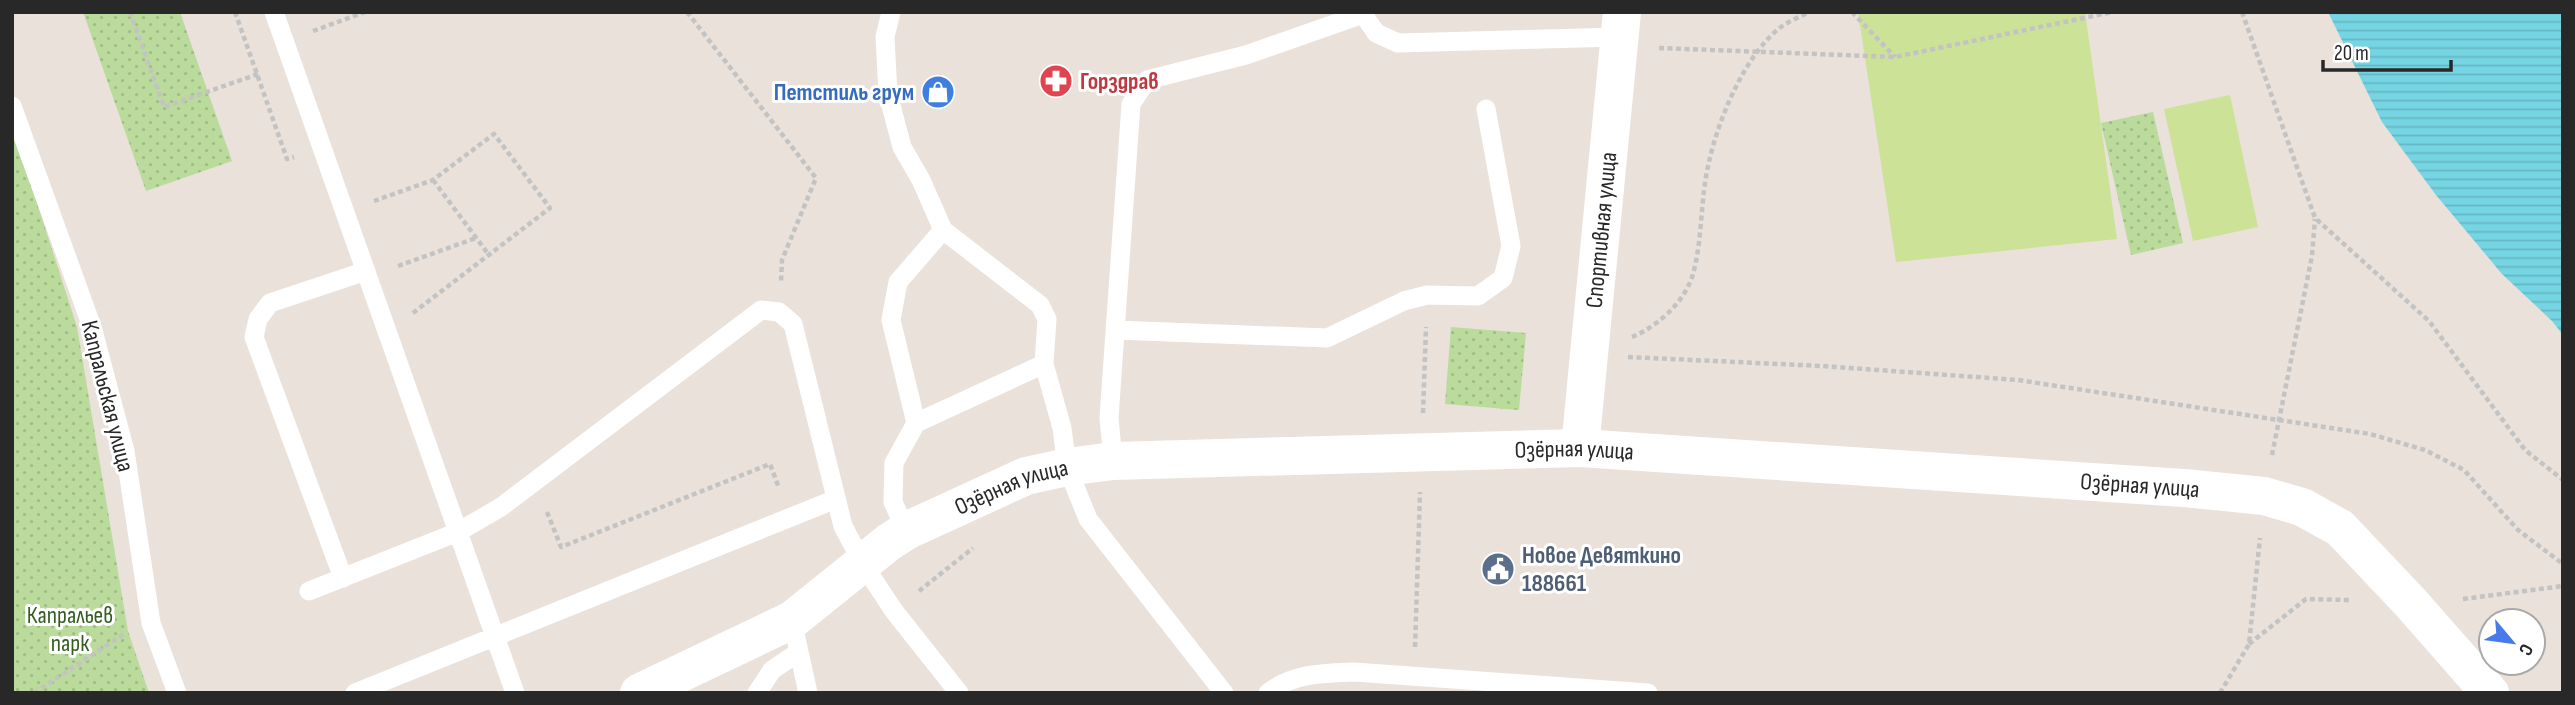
<svg xmlns="http://www.w3.org/2000/svg" width="2575" height="705" font-family="'Sofia Sans Condensed',sans-serif">
	<defs>
		<pattern id="park-dots" width="8" height="8" patternUnits="userSpaceOnUse" patternTransform="scale(1.75)"><rect width="8" height="8" fill="#badb9b"/><path d="M2 2h.1M6 6h.1" fill="none" stroke="#a0bc86" stroke-width="1.8" stroke-linecap="round"/></pattern>
		<pattern id="water-rules" width="6" height="5" patternUnits="userSpaceOnUse" patternTransform="scale(1.75)"><rect width="6" height="5" fill="#75d5e3"/><path d="M0 2.5h6" fill="none" stroke="#65b7c3"/></pattern>
	</defs>
	<rect width="100%" height="100%" fill="#e9e1da"/>
	<path fill="url(#park-dots)" d="M 83,12 L 180,12 L 232,161 L 146,191 Z
		M 2153,112 L 2183,243 L 2131,255 L 2101,123 Z
		M 12,125 L 77,327 L 128,631 L 149,693 L 12,693 Z
		M 1451,327 L 1526,333 L 1519,410 L 1445,404 Z"/>
	<path fill="#cce297" d="M 1858,12 L 2085,12 L 2117,239 L 1896,262 Z
		M 2230,95 L 2258,227 L 2193,241 L 2164,109 Z"/>
	<path fill="url(#water-rules)" d="M 2328,12 L 2563,12 L 2563,335 L 2552,321 L 2502,274 L 2436,195 L 2382,122 Z"/>
	<g fill="none" stroke-linecap="round" stroke-linejoin="round">
		<path stroke="#c3c3c3" stroke-width="4.5" stroke-dasharray="5 3.5" stroke-linecap="butt" d="M 130,12 L 164,107 L 261,73
			M 235,12 L 287,159 L 294,157
			M 687,12 L 816,178 L 782,260 L 781,282
			M 1852,12 L 1895,57
			M 2242,12 L 2315,218 L 2429,321 L 2525,450 L 2563,480
			M 313,31 L 365,12
			M 1659,48 L 1895,57 L 2113,12
			M 433,180 L 489,255
			M 374,201 L 433,180 L 494,134 L 550,208 L 413,313
			M 398,266 L 476,238
			M 1632,337 C 1658,326 1685,302 1693,274 C 1703,238 1700,198 1709,162 C 1718,120 1745,54 1781,27 C 1789,21 1800,17 1809,12
			M 1628,357 L 1822,366 L 2018,380 L 2370,434 L 2425,450 L 2464,470 L 2518,530 L 2563,564
			M 1423,413 L 1426,327
			M 2272,455 L 2312,256 L 2315,219
			M 547,512 L 561,547 L 770,464 L 779,488
			M 919,591 L 973,548
			M 2463,599 L 2563,586
			M 2249,644 L 2306,599 L 2349,600
			M 1415,647 L 1420,492
			M 34,693 L 124,634
			M 2220,693 L 2249,644 L 2260,538"/>
		<path stroke="#fff" stroke-width="19" d="M 274,12 L 515,693
			M 891,12 L 885,37 L 888,94 L 902,147 L 921,180 L 943,230 L 1040,305 L 1047,319 L 1044,364 L 1062,428 L 1067,467 L 1088,519 L 1224,693
			M 12,106 L 92,327 L 125,451 L 151,623 L 177,693
			M 1115,330 L 1327,338 L 1404,301 L 1427,295 L 1478,296 L 1503,278 L 1511,246 L 1486,109
			M 916,423 L 1044,364
			M 1113,461 L 1109,418 L 1131,104 L 1147,80 L 1246,55 L 1363,14 L 1376,33 L 1398,43 L 1620,37
			M 906,531 L 893,502 L 894,463 L 916,423 L 891,320 L 898,282 L 943,230
			M 343,578 L 254,337 L 258,319 L 270,303 L 366,271
			M 309,591 L 458,532 L 501,507 L 761,310 L 779,312 L 793,324 L 843,526 L 863,564 L 894,611 L 959,693
			M 792,620 L 808,693
			M 355,693 L 836,499
			M 757,693 L 772,670 L 799,652
			M 1268,693 C 1293,673 1324,673 1354,672 L 1648,693"/>
		<g stroke="#fff" stroke-width="38">
			<path id="s1" d="M 1580,448 L 1622,12"/>
			<path id="s2" d="M 639,693 L 792,620 L 889,542 L 906,531 L 1026,476 L 1067,467 L 1113,461 L 1580,448 L 2184,488 L 2264,496 L 2302,507 L 2340,528 L 2410,602 L 2490,693"/>
		</g>
	</g>
	<defs>
		<symbol id="pharmacy-disc" viewBox="-11 -11 22 22"><circle r="9.5" fill="#e0444e" stroke="#fff"/><path d="M-2-6h4v4h4v4h-4v4h-4v-4h-4v-4h4Z" fill="#fff"/></symbol>
		<symbol id="shop-disc" viewBox="-11 -11 22 22"><circle r="9.5" fill="#3f7fe0" stroke="#fff"/><path d="M-5-2.5h2.3a2.7 3.5 0 0 1 5.4 0H5L5.5 6h-11ZM-1.5-2.5h3a1.5 2.3 0 0 0-3 0Z" fill="#fff"/></symbol>
		<symbol id="civic-disc" viewBox="-11 -11 22 22"><circle r="9.5" fill="#5c6f8a" stroke="#fff"/><path d="M-.6-6.5H3V-4.5H.6V-3L4-1V1h2V6H-6V1h2V-1L-.6-3ZM-1.2 2.5V6h2.4V2.5Z" fill="#fff"/></symbol>
	</defs>
	<g fill-rule="evenodd">
		<use href="#pharmacy-disc" x="1037" y="62" width="38" height="38"/>
		<use href="#shop-disc" x="919" y="73" width="38" height="38"/>
		<use href="#civic-disc" x="1479" y="550" width="38" height="38"/>
	</g>
	<g text-anchor="middle" stroke-width="6" stroke-linejoin="round" paint-order="stroke">
		<g font-size="24" font-weight="bold" fill="#be3a42" stroke="#fff" text-anchor="start">
			<text x="1080" y="89">Горздрав</text>
		</g>
		<g font-size="24" font-weight="bold" fill="#366cbe" stroke="#fff" text-anchor="end">
			<text x="914" y="100">Петстиль грум</text>
		</g>
		<g font-size="24" fill="#282828" stroke="#fff">
			<text dy="8" stroke="none"><textPath href="#s1" startOffset="219">Спортивная улица</textPath></text>
			<text transform="translate(108 396) rotate(76)" y="8">Капральская улица</text>
			<text dy="8" stroke="none"><textPath href="#s2" startOffset="996">Озёрная улица</textPath></text>
			<text dy="8" stroke="none"><textPath href="#s2" startOffset="1563">Озёрная улица</textPath></text>
			<text dy="8" stroke="none"><textPath href="#s2" startOffset="429">Озёрная улица</textPath></text>
		</g>
		<g font-size="24" font-weight="bold" fill="#4e5e75" stroke="#fff" text-anchor="start">
			<text x="1522" y="563">Новое Девяткино<tspan x="1522" dy="28">188661</tspan></text>
		</g>
		<g font-size="24" fill="#345d1f" stroke="#fff">
			<text x="70" y="623">Капральев<tspan x="70" dy="28">парк</tspan></text>
		</g>
	</g>
	<rect width="2575" height="705" fill="none" stroke="#282828" stroke-width="28"/>
	<g transform="translate(2512 642) rotate(119)"><circle r="33" fill="#ffffff" stroke="#a9a9a9" stroke-width="2"/>
	<path d="M0-5L12 26L0 18L-12 26Z" fill="#477be9"/>
	<text y="-10" font-size="19" font-weight="bold" text-anchor="middle" fill="#282828">С</text>
	</g>
	<path d="M2323 60v10h128v-10" fill="none" stroke="#282828" stroke-width="3.5"/>
	<text x="2334" y="60" font-size="21" fill="#282828" stroke="#ffffff" stroke-width="5" paint-order="stroke">20 m</text>
</svg>
